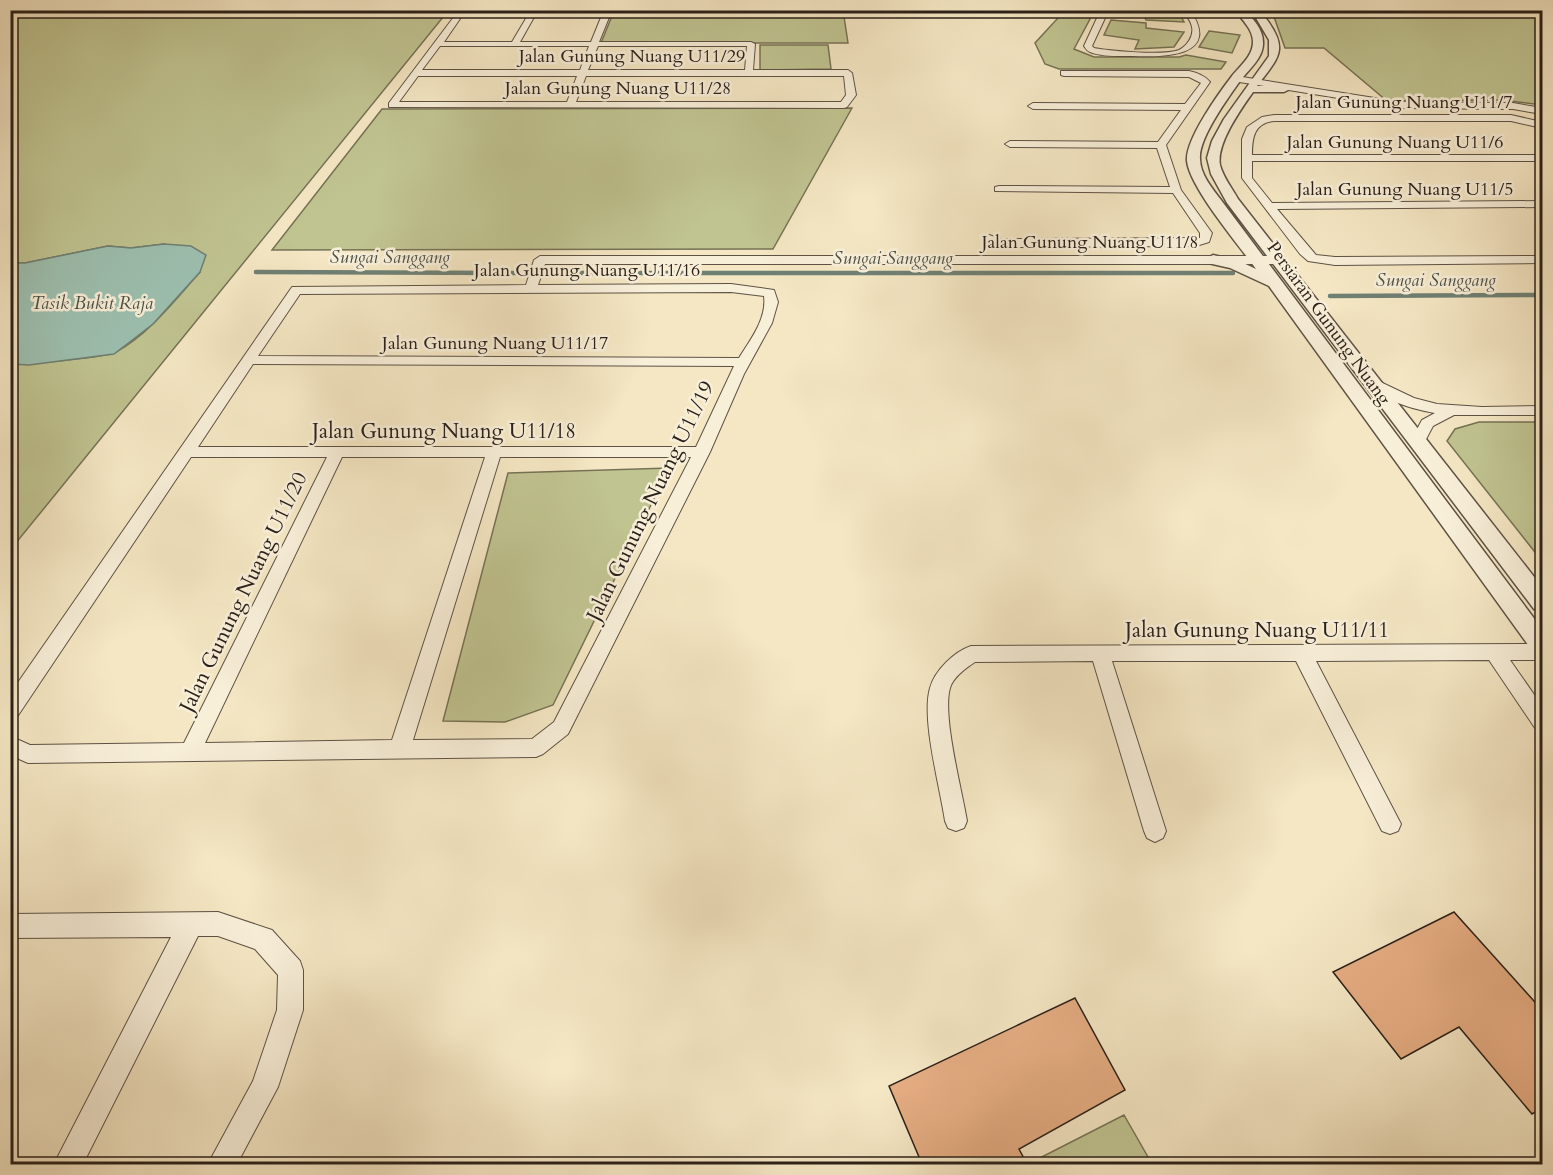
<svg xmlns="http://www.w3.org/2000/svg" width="1553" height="1175" font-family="Cardo,serif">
	<rect width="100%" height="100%" fill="#f5e7c4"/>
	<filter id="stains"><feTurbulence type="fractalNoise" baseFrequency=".00333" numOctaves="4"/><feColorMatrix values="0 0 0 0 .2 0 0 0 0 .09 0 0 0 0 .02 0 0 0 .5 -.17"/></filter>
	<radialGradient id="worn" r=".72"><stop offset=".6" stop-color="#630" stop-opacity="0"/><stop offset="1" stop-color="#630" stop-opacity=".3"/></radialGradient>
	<path fill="#c0c491" stroke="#767255" stroke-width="1.5" d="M 843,10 L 848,43 L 601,43 L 614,11 Z
		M 1141,10 L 1143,13 L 1179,13 L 1184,22 L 1146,20 L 1144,15 L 1110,13 L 1107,11 Z
		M 11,11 L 448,11 L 11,549 L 11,364 C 25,364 107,358 116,352 C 150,333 174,301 200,272 L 164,244 L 131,248 L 108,246 L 25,263 L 11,263 Z
		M 1059,11 L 1090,11 L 1090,19 L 1074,49 L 1094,57 L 1179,57 L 1186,55 L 1226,62 L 1221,69 L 1059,69 L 1045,64 L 1035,43 L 1058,18 Z
		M 1272,11 L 1542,11 L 1542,105 L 1502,100 L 1387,101 L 1324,48 L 1285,48 Z
		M 1111,20 L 1146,23 L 1146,28 L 1184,32 L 1174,47 L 1135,49 L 1139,40 L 1104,35 Z
		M 1209,31 L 1240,35 L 1232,53 L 1199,47 Z
		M 760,45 L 828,45 L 831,69 L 760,70 Z
		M 852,108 L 773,249 L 272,250 L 382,109 Z
		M 1479,422 L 1542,422 L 1542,561 L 1447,441 L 1455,429 Z
		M 669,468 L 553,705 L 505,722 L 443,721 L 508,473 Z
		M 1124,1115 L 1152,1164 L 1031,1164 L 1030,1163 Z"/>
	<path fill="#9dc0b0" stroke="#6f8074" stroke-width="1.5" d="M 164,244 L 191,246 L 206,255 L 200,272 L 153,324 L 114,354 L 29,365 L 11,364 L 11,263 L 25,263 L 108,246 L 131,248 Z"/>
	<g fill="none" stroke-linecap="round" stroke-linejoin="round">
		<path stroke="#6f8074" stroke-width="4.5" d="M 256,272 L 525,273
			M 553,273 L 1233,273
			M 1330,296 L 1542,295"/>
	</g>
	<path fill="#e6ad83" stroke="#2b2019" stroke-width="1.5" d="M 1454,912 L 1542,1010 L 1542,1108 L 1532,1114 L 1459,1027 L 1401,1059 L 1333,972 Z
		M 1075,998 L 1125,1090 L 1019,1149 L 1027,1164 L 922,1164 L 889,1086 Z"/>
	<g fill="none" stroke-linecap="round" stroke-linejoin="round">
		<defs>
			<path id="minor" d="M 459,10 L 466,10 L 444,42 L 512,42 L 531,10 L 538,10 L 520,42 L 591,42 L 604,10 L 612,10 L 599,42 L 751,42 L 755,44 L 753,70 L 848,70 L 852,73 L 856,95 L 847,107 L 844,108 L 389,107 L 389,103 ZM 440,46 L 589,46 L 580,70 L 422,70 ZM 598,46 L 747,46 L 745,70 L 588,70 ZM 418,76 L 577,76 L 567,102 L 399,102 ZM 586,76 L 844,76 L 846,95 L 841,102 L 576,102 Z
				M 1096,10 L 1104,10 L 1105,18 L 1092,46 L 1094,48 C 1111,51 1163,56 1179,50 C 1187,46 1194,36 1192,27 C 1191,21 1186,15 1183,10 L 1190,10 C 1222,57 1164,57 1133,56 C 1120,56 1102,57 1090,52 C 1087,51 1086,49 1084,46 L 1097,18 Z
				M 1061,71 L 1189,71 C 1197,73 1204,75 1210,82 L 1166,145 L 1181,190 L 1212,233 L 1209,242 L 1196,246 L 999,247 L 985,240 L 985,236 L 989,235 L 1001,239 L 1200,238 L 1200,233 L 1173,193 L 995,191 L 995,187 L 999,186 L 1170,187 L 1157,148 L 1010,147 L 1005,144 L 1010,141 L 1158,142 L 1181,110 L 1033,109 L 1028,106 L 1033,103 L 1185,104 L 1201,83 L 1189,77 L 1064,76 L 1061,75 Z
				M 1236,76 L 1400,102 L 1513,103 L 1542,108 L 1542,114 L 1513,109 L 1400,108 L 1233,81 L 1233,77 Z
				M 1274,115 L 1511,115 L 1542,122 L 1542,128 L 1511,121 L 1274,121 C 1254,123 1252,138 1252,155 L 1542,155 L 1542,161 L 1252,161 L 1252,178 L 1272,203 L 1542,201 L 1542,207 L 1277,209 L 1316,255 L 1335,257 L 1542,256 L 1542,263 L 1335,265 L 1308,261 L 1300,254 L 1242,178 L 1242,139 L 1247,127 L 1262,117 Z
				M 540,256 L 1279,256 L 1285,260 L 1279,264 L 545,264 L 538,285 L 731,284 L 774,290 L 778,302 L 772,323 L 744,374 L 710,452 L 568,734 L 543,754 L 536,757 L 28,763 L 10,755 L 10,736 L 30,745 L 184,743 L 327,457 L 191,457 L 17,717 L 10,719 L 10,694 L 292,287 L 526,285 L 534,260 ZM 731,292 L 764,296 C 767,319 750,340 739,358 L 258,356 L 300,294 ZM 253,364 L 734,366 L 696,447 L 198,447 ZM 342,457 L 485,457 L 392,740 L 205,743 ZM 500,457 L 691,457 L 554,722 L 532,739 L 413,740 Z
				M 1372,378 L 1414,398 L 1437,404 L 1482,407 L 1542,406 L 1542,415 L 1454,415 L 1433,426 L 1423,445 L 1418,447 L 1410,442 L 1422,420 L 1435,413 C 1413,409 1380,400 1365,382 L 1367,379 Z
				M 1542,644 L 1542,660 L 1510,660 L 1542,706 L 1542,731 L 1535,728 L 1489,660 L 1316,661 L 1401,824 L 1398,831 L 1390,834 L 1382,831 L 1296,661 L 1112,661 L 1166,831 L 1163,838 L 1155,842 L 1147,838 L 1144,831 L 1093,661 L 975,662 C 966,668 953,677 950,688 C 942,716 962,790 967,821 L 964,828 L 956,831 L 948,828 L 945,821 C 940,787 921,719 930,688 C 935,670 954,652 971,646 Z
				M 218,912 L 272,930 L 300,961 L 303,970 L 303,1010 L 278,1087 L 237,1164 L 208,1164 L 253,1081 L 277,1010 L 278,975 L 255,949 L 218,936 L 198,936 L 83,1164 L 54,1164 L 171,937 L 10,938 L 10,914 Z"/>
			<path id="tertiary" d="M 1235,10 L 1245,10 C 1253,19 1263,29 1263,42 C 1264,58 1248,70 1240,81 C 1228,98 1198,139 1200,159 C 1200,174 1212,188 1221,200 L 1542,629 L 1542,655 L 1534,653 L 1269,286 L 1230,268 L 1208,263 L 1205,260 L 1213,255 L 1239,261 L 1256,269 C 1239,245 1190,188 1187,161 C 1185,140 1219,93 1232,76 C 1240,66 1253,56 1253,42 C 1253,29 1242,20 1235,10 Z
				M 1258,16 L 1264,16 C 1290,49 1279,57 1257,86 L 1284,86 L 1290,89 L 1284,92 L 1253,92 C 1241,109 1216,144 1220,165 C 1223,177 1232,188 1238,199 L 1542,587 L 1542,612 L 1534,609 L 1227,203 L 1211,174 L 1207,158 L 1212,141 L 1224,119 L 1269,56 L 1269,40 L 1256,18 Z"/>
		</defs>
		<use href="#minor" stroke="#5e5244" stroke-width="2"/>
		<use href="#tertiary" stroke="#5e5244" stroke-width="3"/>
		<use href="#minor" fill="#f8efd9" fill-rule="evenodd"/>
		<use href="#tertiary" fill="#f8efd9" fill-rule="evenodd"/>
	</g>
	<g text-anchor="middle" stroke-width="5" stroke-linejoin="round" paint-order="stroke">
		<g font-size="18" fill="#2b2019" stroke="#f8efd9">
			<text x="632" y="62">Jalan Gunung Nuang U11/29</text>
			<text x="618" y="94">Jalan Gunung Nuang U11/28</text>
			<text x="1404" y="108">Jalan Gunung Nuang U11/7</text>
			<text x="1395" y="148">Jalan Gunung Nuang U11/6</text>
			<text x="1405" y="195">Jalan Gunung Nuang U11/5</text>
			<text x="1090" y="248">Jalan Gunung Nuang U11/8</text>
			<text x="587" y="276">Jalan Gunung Nuang U11/16</text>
			<text transform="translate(1329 323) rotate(54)" y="6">Persiaran Gunung Nuang</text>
			<text x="495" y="349">Jalan Gunung Nuang U11/17</text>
		</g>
		<g font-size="18" font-style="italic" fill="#4d5046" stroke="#f8efd9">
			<text x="390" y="263">Sungai Sanggang</text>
			<text x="893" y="264">Sungai Sanggang</text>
			<text x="1436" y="286">Sungai Sanggang</text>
			<text x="92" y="309">Tasik Bukit Raja</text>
		</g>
		<g font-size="21" fill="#2b2019" stroke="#f8efd9">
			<text x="444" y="438">Jalan Gunung Nuang U11/18</text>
			<text transform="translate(650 501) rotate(-64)" y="7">Jalan Gunung Nuang U11/19</text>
			<text transform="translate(243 592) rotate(-64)" y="7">Jalan Gunung Nuang U11/20</text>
			<text x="1257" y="637">Jalan Gunung Nuang U11/11</text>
		</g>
	</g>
	<rect width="1553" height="1175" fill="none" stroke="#f5e7c4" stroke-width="36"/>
	<rect x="12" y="12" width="1529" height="1151" fill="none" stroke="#2b2019" stroke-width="3"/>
	<rect x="18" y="18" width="1517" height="1139" fill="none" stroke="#2b2019" stroke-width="1.5"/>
	<rect width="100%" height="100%" filter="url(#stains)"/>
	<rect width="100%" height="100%" fill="url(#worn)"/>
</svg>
